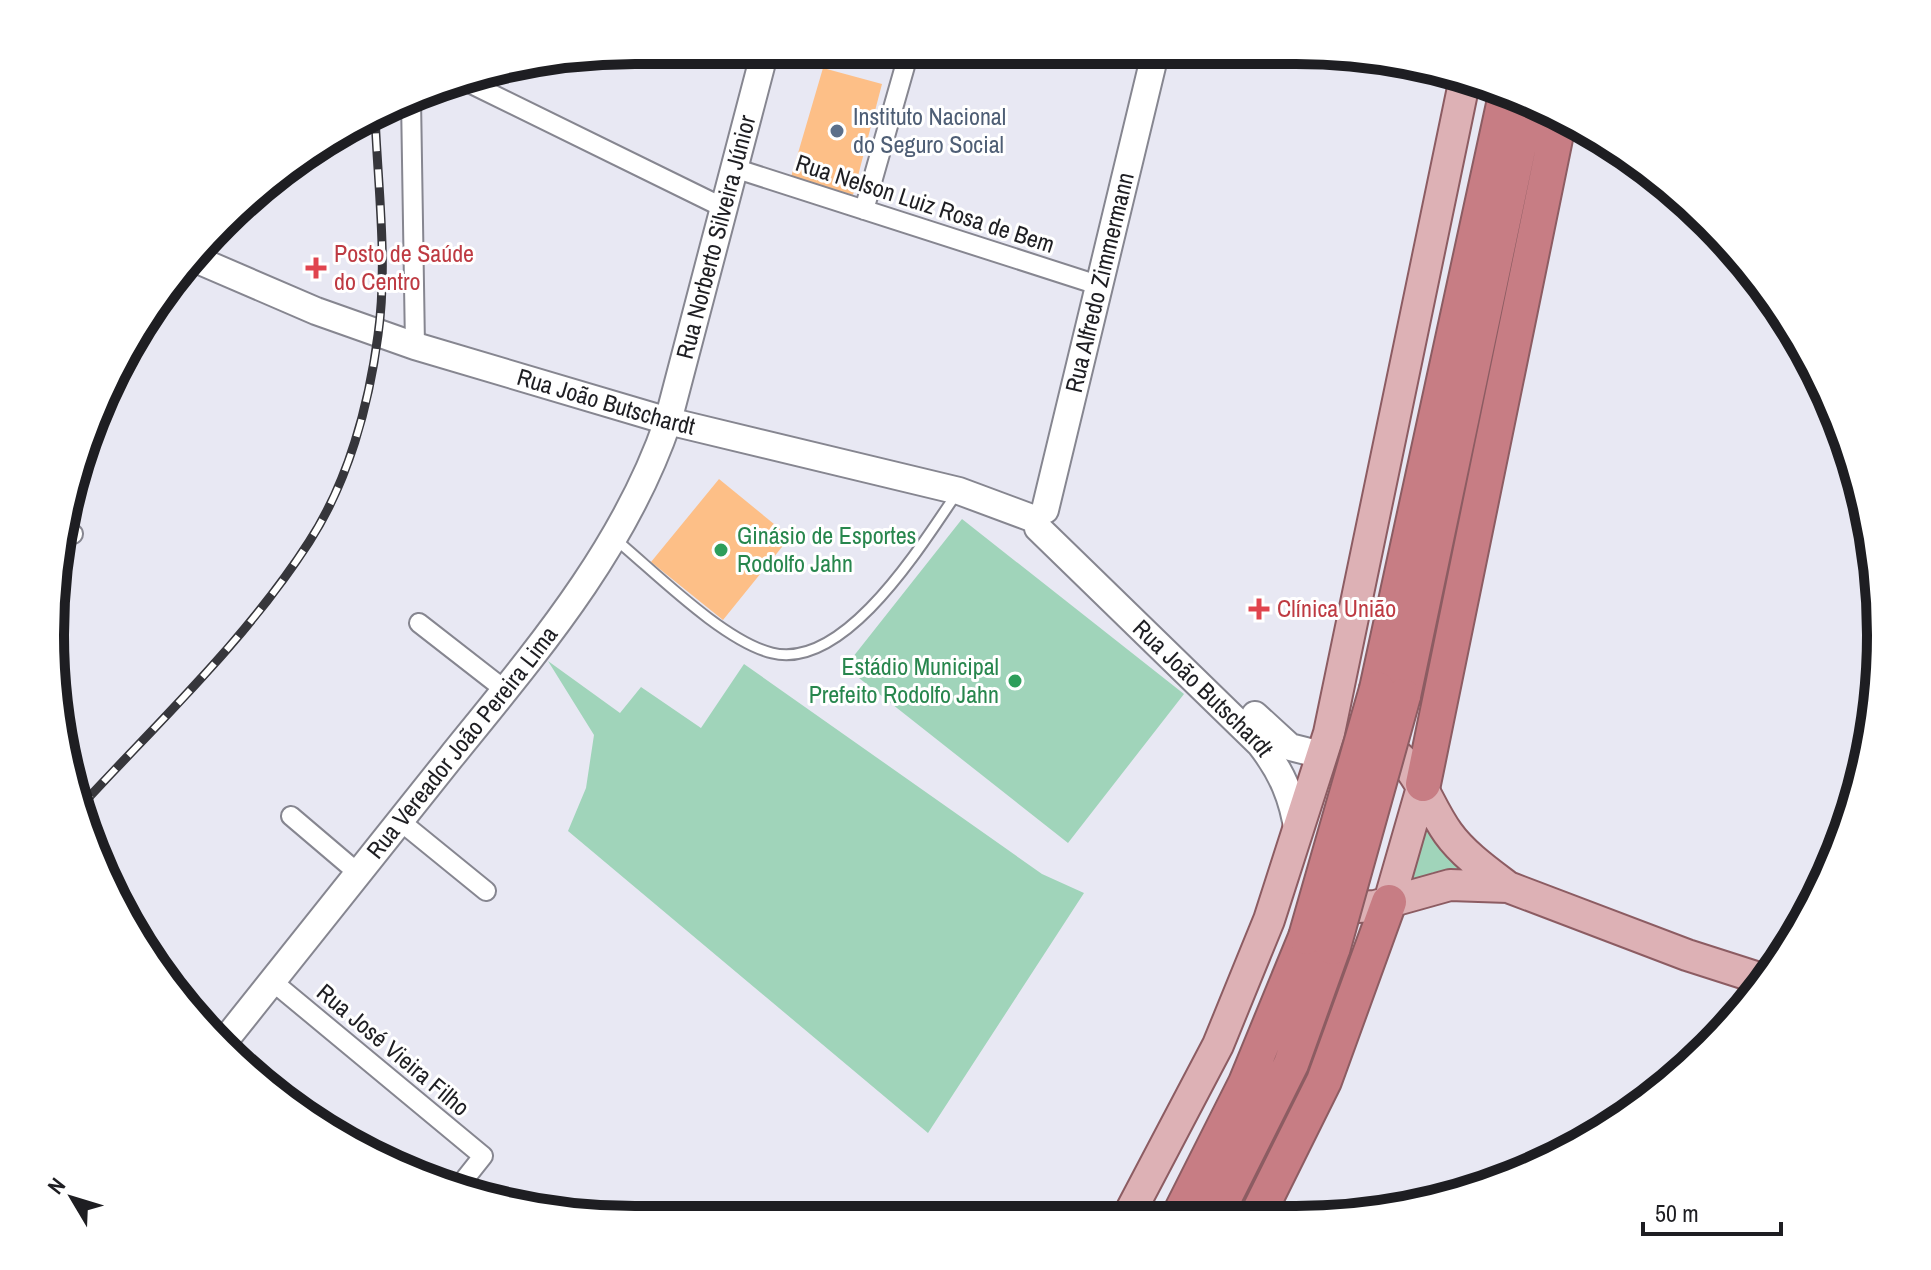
<svg xmlns="http://www.w3.org/2000/svg" width="1931" height="1270" font-family="'Archivo Narrow',sans-serif">
	<rect width="100%" height="100%" fill="#e8e8f3"/>
	<path fill="#a0d4ba" d="M 962,519 L 1184,694 L 1068,843 L 845,667 Z
		M 548,661 L 620,713 L 641,687 L 701,728 L 744,664 L 1042,874 L 1084,893 L 928,1133 L 568,831 L 586,788 L 594,735 Z
		M 1424,823 L 1473,874 L 1434,872 L 1408,883 Z"/>
	<path fill="#fdbf87" d="M 823,68 L 882,84 L 853,195 L 791,177 Z
		M 719,479 L 790,537 L 723,620 L 651,562 Z"/>
	<g fill="none" stroke-linecap="round" stroke-linejoin="round">
		<defs>
			<path id="lane" d="M 615,539 C 655,572 723,641 772,653 C 845,671 922,544 957,493"/>
			<path id="street" d="M 461,79 L 724,208
				M 411,99 L 415,346
				M 734,168 L 1101,286
				M 864,210 L 909,52
				M 67,529 L 73,534
				M 419,623 L 505,690
				M 291,816 L 358,873
				M 400,821 L 486,891
				M 272,981 L 483,1156 L 460,1185"/>
			<g id="secondary">
				<path id="s1" d="M 193,258 L 316,311 L 415,346 L 668,421 L 959,491 L 1029,517"/>
				<path id="s2" d="M 1045,510 L 1155,54"/>
				<path id="s3" d="M 1038,528 L 1260,744 C 1282,772 1293,798 1298,833"/>
				<path d="M 1255,715 L 1290,747 L 1322,755"/>
				<path id="s4" d="M 223,1043 C 299,947 375,852 451,757 C 535,653 624,550 668,421 L 765,51"/>
			</g>
			<path id="primary" d="M 1369,742 C 1418,755 1422,797 1448,833 C 1463,854 1487,871 1508,887
				M 1325,893 L 1358,907 L 1375,906 L 1450,885 L 1508,887 L 1687,955 L 1765,980
				M 1389,902 L 1423,784
				M 1127,1218 L 1218,1045 L 1269,920 L 1329,733 L 1464,83"/>
			<path id="highway" d="M 1377,689 L 1506,95
				M 1403,696 L 1524,121
				M 1423,784 L 1560,114
				M 1178,1218 L 1246,1083 L 1306,937
				M 1214,1218 L 1291,1064 L 1333,947
				M 1256,1218 L 1324,1081 L 1389,902"/>
		</defs>
		<use href="#lane" stroke="#868690" stroke-width="13"/>
		<use href="#street" stroke="#868690" stroke-width="22"/>
		<use href="#secondary" stroke="#868690" stroke-width="30"/>
		<use href="#primary" stroke="#8c5c62" stroke-width="34"/>
		<use href="#highway" stroke="#8c5c62" stroke-width="38"/>
		<use href="#lane" stroke="#fff" stroke-width="9"/>
		<use href="#street" stroke="#fff" stroke-width="18"/>
		<use href="#secondary" stroke="#fff" stroke-width="26"/>
		<use href="#primary" stroke="#ddb1b5" stroke-width="30"/>
		<use href="#highway" stroke="#c77d84" stroke-width="34"/>
		<defs>
			<path id="rail" d="M 79,808 C 158,722 246,640 309,542 C 348,482 369,405 378,335 C 388,264 378,188 375,116"/>
		</defs>
		<use href="#rail" stroke="#36363b" stroke-width="9"/>
		<use href="#rail" stroke="#fff" stroke-width="6" stroke-dasharray="18" stroke-linecap="butt"/>
		<defs>
			<path id="highway-bridge" d="M 1306,937 L 1377,689
				M 1333,947 L 1403,696"/>
		</defs>
		<use href="#highway-bridge" stroke="#8c5c62" stroke-width="38" stroke-linecap="butt"/>
		<use href="#highway-bridge" stroke="#c77d84" stroke-width="34"/>
	</g>
	<circle fill="#5c6f8a" stroke="#fff" stroke-width="3" cx="837" cy="131" r="8"/>
	<g fill="#e0444e" stroke="#fff" stroke-width="3">
		<path d="M312 256h8v8h8v8h-8v8h-8v-8h-8v-8h8z"/>
		<path d="M1255 597h8v8h8v8h-8v8h-8v-8h-8v-8h8z"/>
	</g>
	<g fill="#2e9e5b" stroke="#fff" stroke-width="3">
		<circle cx="721" cy="550" r="8"/>
		<circle cx="1015" cy="681" r="8"/>
	</g>
	<g text-anchor="middle" stroke-width="6" stroke-linejoin="round" paint-order="stroke">
		<g font-size="24" fill="#4e5e75" stroke="#fff" text-anchor="start">
			<text x="853" y="125">Instituto Nacional<tspan x="853" dy="28">do Seguro Social</tspan></text>
		</g>
		<g font-size="24" fill="#1e1e22" stroke="#fff">
			<text transform="translate(925 204) rotate(18)" y="8">Rua Nelson Luiz Rosa de Bem</text>
			<text dy="8" stroke="none"><textPath href="#s4" startOffset="958">Rua Norberto Silveira Júnior</textPath></text>
			<text dy="8" stroke="none"><textPath href="#s2" startOffset="234">Rua Alfredo Zimmermann</textPath></text>
			<text dy="8" stroke="none"><textPath href="#s1" startOffset="438">Rua João Butschardt</textPath></text>
			<text dy="8" stroke="none"><textPath href="#s3" startOffset="230">Rua João Butschardt</textPath></text>
			<text dy="8" stroke="none"><textPath href="#s4" startOffset="384">Rua Vereador João Pereira Lima</textPath></text>
			<text transform="translate(393 1050) rotate(40)" y="8">Rua José Vieira Filho</text>
		</g>
		<g font-size="24" fill="#be3a42" stroke="#fff" text-anchor="start">
			<text x="334" y="262">Posto de Saúde<tspan x="334" dy="28">do Centro</tspan></text>
			<text x="1277" y="617">Clínica União</text>
		</g>
		<g font-size="24" fill="#27864d" stroke="#fff" text-anchor="start">
			<text x="737" y="544">Ginásio de Esportes<tspan x="737" dy="28">Rodolfo Jahn</tspan></text>
			<text x="999" y="675" text-anchor="end">Estádio Municipal<tspan x="999" dy="28">Prefeito Rodolfo Jahn</tspan></text>
		</g>
	</g>
	<path d="M0 0H1931V1270H0ZM635 64H1296A571 571 0 0 1 1867 635V635A571 571 0 0 1 1296 1206H635A571 571 0 0 1 64 635V635A571 571 0 0 1 635 64Z" fill="#fff" fill-rule="evenodd"/>
	<path fill="none" stroke="#1e1e22" stroke-width="10" d="M635 64H1296A571 571 0 0 1 1867 635V635A571 571 0 0 1 1296 1206H635A571 571 0 0 1 64 635V635A571 571 0 0 1 635 64Z"/>
	<g transform="translate(72 1198) rotate(308)" stroke="#ffffff" stroke-width="6" paint-order="stroke">
	<path d="M0-6L14 30L0 20L-14 30Z" fill="#1e1e22"/>
	<text y="-12" font-size="22" font-weight="bold" text-anchor="middle" fill="#1e1e22">N</text>
	</g>
	<path d="M1643 1222v12h138v-12" fill="none" stroke="#1e1e22" stroke-width="4"/>
	<text x="1655" y="1222" font-size="24" fill="#1e1e22" stroke="#ffffff" stroke-width="6" paint-order="stroke">50 m</text>
</svg>
